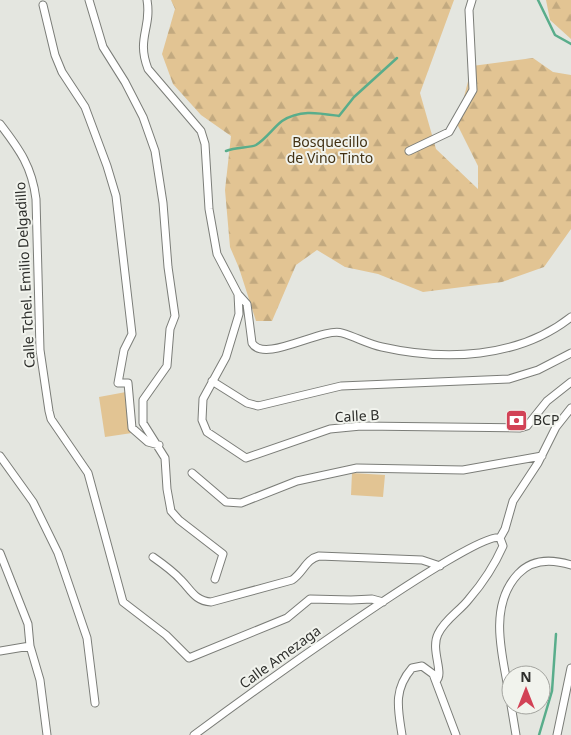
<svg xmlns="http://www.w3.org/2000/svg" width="571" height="735" font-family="'Noto Sans',sans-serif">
	<defs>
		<pattern id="forest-firs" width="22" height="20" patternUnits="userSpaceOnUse" patternTransform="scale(1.25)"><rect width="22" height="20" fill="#e2c493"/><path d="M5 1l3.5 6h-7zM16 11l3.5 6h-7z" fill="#c2a97f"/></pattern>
	</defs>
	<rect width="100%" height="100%" fill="#e4e6e0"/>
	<path fill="url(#forest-firs)" d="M 171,0 L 454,0 L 420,93 L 436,149 L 478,189 L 478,166 L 457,124 L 472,66 L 533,58 L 553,72 L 571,75 L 571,229 L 544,267 L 502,282 L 423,292 L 378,274 L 345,267 L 317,250 L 296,265 L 272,321 L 256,321 L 239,268 L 230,247 L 225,190 L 231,136 L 201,115 L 173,84 L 162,54 L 175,9 Z
		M 546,0 L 571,0 L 571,39 L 550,20 Z"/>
	<path fill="#e2c493" d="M 126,392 L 132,433 L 105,437 L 99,397 Z
		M 352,473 L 385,475 L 383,497 L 351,495 Z"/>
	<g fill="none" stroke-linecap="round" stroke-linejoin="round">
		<path stroke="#59ad8b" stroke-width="2.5" d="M 538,0 L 555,35 L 571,44
			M 226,151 C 236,147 250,148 256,145 C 267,138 273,128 282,121 C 300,109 319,113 339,116 L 354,97 L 397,58
			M 539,735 L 552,691 L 556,634"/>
		<defs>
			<path id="street" d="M 89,0 L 103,47 L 125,82 L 143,117 L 155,151 L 163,203 L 168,267 L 175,316 L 170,329 L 167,366 L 143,400 L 143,423 L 165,458 L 167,489 L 171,511 L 179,520 L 223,554 L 215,579
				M 147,0 C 152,28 136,38 148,69 L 201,131 L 205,144 L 209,209 L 217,254 L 238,294 L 239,314 L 226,357 L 203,399 L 202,420 L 207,432 L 246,458 L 330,429 L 361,426 L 520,428 L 527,426 L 547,401 L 571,382
				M 43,5 L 55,55 L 62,72 L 85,107 L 107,166 L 116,196 L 132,334 L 124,350 L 118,383 L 128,383 L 132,428 L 148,442 L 159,445
				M 0,124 C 20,150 32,167 36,199 L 40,350 L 49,411 L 51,419 L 88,473 L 123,602 L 166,635 L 189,658 L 287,618 L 310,599 L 351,600 L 372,599 L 383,602
				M 409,151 L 449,132 L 473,90 L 469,10 L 472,0
				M 238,294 L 247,304 L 252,343 C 264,364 322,327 342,333 C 356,337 368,344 382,347 C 444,361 518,359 571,317
				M 212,381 L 247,403 L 258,406 L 341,386 L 509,379 L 538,370 L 571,353
				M 0,456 L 33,502 L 58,553 L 87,638 L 95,703
				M 192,473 L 226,502 L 241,503 L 297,481 L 357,468 L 463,470 L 542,456
				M 500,538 L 505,529 L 513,501 L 538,463 L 556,427 L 571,408
				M 0,553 L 28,624 L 30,646 L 40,680 L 47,735
				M 153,557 C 163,564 173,571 181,580 C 191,590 195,601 211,602 L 292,580 C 303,573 306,559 319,556 L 422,560 L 440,566
				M 0,651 L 30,646
				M 436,681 C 445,674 430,650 438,634 C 445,619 460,611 469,599 C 482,584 495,564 503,546 L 500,538
				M 511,703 C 504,662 486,608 518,574 C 532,559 552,559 571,565
				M 511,705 L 516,735
				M 194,735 C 229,709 476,528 500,538
				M 402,735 C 398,709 393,690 412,668 L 422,666 L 433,674 L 456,735
				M 557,735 L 571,668"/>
		</defs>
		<use href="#street" stroke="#7b7d78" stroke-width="9"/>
		<use href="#street" stroke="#fff" stroke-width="7"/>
	</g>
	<defs>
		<symbol id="bank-square" viewBox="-11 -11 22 22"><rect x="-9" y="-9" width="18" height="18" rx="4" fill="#d24256" stroke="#f1f3ed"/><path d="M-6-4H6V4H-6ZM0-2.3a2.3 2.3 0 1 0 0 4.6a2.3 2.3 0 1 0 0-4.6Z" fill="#fff"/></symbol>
	</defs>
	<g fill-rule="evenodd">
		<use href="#bank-square" x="504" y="408" width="25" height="25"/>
	</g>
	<g text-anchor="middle" stroke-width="4" stroke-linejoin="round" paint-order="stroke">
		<g font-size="14" fill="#423113" stroke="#f1f3ed">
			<text x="330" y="147">Bosquecillo<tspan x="330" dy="16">de Vino Tinto</tspan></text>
		</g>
		<g font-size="14" fill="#2d2e2b" stroke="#f1f3ed">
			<text transform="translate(25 275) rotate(-93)" y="5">Calle Tchel. Emilio Delgadillo</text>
			<text transform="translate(357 416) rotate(-3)" y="5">Calle B</text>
			<text transform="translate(280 657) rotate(-36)" y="5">Calle Amezaga</text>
		</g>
		<g font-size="14" fill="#2d2e2b" stroke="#f1f3ed" text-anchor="start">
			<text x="533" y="425">BCP</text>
		</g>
	</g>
	<g transform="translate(526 690)"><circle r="24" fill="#f1f3ed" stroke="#a3a49f"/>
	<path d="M0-4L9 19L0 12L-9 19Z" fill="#d24256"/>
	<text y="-8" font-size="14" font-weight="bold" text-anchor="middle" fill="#2d2e2b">N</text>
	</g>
</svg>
